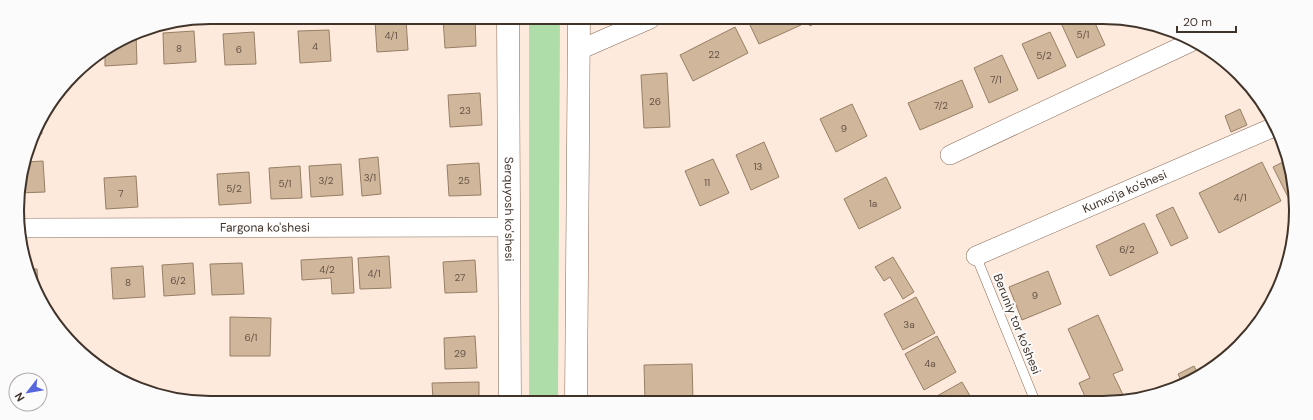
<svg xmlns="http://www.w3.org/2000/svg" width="1313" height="420" font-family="'DM Sans',sans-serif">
	<rect width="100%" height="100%" fill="#fdeadc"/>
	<path fill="#afddaa" d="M 529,18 L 560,18 L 558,400 L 529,400 Z"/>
	<path fill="#d0b69b" stroke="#977f66" d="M 443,18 L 475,18 L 476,46 L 445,48 Z
		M 406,19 L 408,50 L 377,52 L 375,21 Z
		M 756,19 L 798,19 L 801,25 L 759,44 L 749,23 Z
		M 807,19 L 822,19 L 810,26 Z
		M 1067,20 L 1094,21 L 1105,45 L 1077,58 L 1061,23 Z
		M 735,27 L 748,53 L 693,81 L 680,55 Z
		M 329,30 L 331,61 L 300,63 L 298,31 Z
		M 194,31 L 196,62 L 164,64 L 163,33 Z
		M 254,32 L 256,64 L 225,65 L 223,34 Z
		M 1050,32 L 1066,66 L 1038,79 L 1022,44 Z
		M 134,33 L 136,33 L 137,64 L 105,66 L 105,51 Z
		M 1002,55 L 1018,90 L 989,103 L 974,68 Z
		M 667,73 L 670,127 L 644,128 L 641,75 Z
		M 962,80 L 973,107 L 920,130 L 908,103 Z
		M 480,93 L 482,125 L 450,127 L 448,95 Z
		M 852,104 L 867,136 L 836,152 L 820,119 Z
		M 1240,109 L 1247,125 L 1231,132 L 1225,116 Z
		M 41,120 L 42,134 L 34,134 L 37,124 Z
		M 764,142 L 779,177 L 751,190 L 736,155 Z
		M 378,157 L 381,194 L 362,196 L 359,159 Z
		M 713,159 L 729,193 L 700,206 L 685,171 Z
		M 1287,160 L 1292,173 L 1292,194 L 1288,197 L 1273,167 Z
		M 43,161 L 45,192 L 19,193 L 19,185 L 26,162 Z
		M 1262,162 L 1281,201 L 1219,233 L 1199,193 Z
		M 479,163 L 481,195 L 449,196 L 447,165 Z
		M 341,164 L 343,195 L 311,197 L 309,166 Z
		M 300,166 L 302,198 L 271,199 L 269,168 Z
		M 249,172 L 251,203 L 219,205 L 217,174 Z
		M 136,176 L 138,207 L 106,209 L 104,178 Z
		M 886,177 L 901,208 L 859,229 L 844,199 Z
		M 1173,207 L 1188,238 L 1171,246 L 1156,215 Z
		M 1144,223 L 1158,253 L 1110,276 L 1096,246 Z
		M 389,256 L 391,288 L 360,289 L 358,258 Z
		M 352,257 L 354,293 L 332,294 L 331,278 L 302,280 L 301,260 Z
		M 893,257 L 914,292 L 903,299 L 890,277 L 884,281 L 875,267 Z
		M 475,260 L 477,292 L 445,293 L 443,262 Z
		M 193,263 L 195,294 L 164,296 L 162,265 Z
		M 242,263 L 244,294 L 212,295 L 210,264 Z
		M 143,266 L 145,297 L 113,299 L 111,268 Z
		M 28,269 L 37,269 L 39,294 Z
		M 1048,271 L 1061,304 L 1022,320 L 1009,287 Z
		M 916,297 L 935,333 L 903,350 L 884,314 Z
		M 1098,315 L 1123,370 L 1113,374 L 1126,401 L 1087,401 L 1079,383 L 1090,378 L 1068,329 Z
		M 230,317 L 271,318 L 270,356 L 230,356 Z
		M 475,336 L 477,368 L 445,369 L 444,338 Z
		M 937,336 L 956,372 L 924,390 L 905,354 Z
		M 692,364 L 693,400 L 645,400 L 644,365 Z
		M 1194,366 L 1199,376 L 1188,383 L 1183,385 L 1178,374 Z
		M 479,382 L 479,400 L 433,400 L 432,383 Z
		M 962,382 L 973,401 L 928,401 Z"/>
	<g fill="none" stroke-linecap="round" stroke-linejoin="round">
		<defs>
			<path id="lane" d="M 976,256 L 1035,401"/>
			<g id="street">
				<path d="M 579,50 L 650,19"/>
				<path d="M 950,155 L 1191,42"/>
				<path id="s1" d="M 21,228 L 509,227"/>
				<path id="s2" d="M 976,256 L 1274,127"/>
			</g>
			<g id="secondary">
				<path id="s3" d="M 508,18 L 510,400"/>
				<path d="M 576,400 L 579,18"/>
			</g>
		</defs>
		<use href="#lane" stroke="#866956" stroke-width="10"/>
		<use href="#street" stroke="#866956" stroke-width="20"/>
		<use href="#secondary" stroke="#866956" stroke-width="23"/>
		<use href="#lane" stroke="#fff" stroke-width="9"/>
		<use href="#street" stroke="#fff" stroke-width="19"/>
		<use href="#secondary" stroke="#fff" stroke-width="22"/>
	</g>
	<g text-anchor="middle" stroke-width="4" stroke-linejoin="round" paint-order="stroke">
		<g font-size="10" fill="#645446">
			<text x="1083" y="38">5/1</text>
			<text x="391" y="39">4/1</text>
			<text x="315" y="50">4</text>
			<text x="179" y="52">8</text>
			<text x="239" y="53">6</text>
			<text x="714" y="58">22</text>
			<text x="1044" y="59">5/2</text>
			<text x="996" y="83">7/1</text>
			<text x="655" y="105">26</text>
			<text x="941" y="109">7/2</text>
			<text x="465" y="114">23</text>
			<text x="844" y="132">9</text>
			<text x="758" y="170">13</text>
			<text x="370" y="181">3/1</text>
			<text x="326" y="184">3/2</text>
			<text x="464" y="184">25</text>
			<text x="707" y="186">11</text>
			<text x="285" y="187">5/1</text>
			<text x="234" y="192">5/2</text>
			<text x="121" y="197">7</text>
			<text x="1240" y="201">4/1</text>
			<text x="873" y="207">1a</text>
			<text x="1127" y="253">6/2</text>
			<text x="327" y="273">4/2</text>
			<text x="374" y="277">4/1</text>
			<text x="460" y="281">27</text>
			<text x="178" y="284">6/2</text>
			<text x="128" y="286">8</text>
			<text x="1035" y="299">9</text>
			<text x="909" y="328">3a</text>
			<text x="251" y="341">6/1</text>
			<text x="460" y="357">29</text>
			<text x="930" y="367">4a</text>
		</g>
		<g font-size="12" fill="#40332a" stroke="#fbfbfb">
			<text dy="4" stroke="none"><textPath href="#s2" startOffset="162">Kunxo'ja ko'shesi</textPath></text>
			<text dy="4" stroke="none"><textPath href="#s3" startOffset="191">Serquyosh ko'shesi</textPath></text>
			<text dy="4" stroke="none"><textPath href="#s1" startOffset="244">Fargona ko'shesi</textPath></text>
			<text transform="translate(1017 324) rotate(68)" y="4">Beruniy tor ko'shesi</text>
		</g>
	</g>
	<path d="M0 0H1313V420H0ZM210 24H1103A186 186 0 0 1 1289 210V210A186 186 0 0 1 1103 396H210A186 186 0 0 1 24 210V210A186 186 0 0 1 210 24Z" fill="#fbfbfb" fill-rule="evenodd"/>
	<path fill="none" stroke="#40332a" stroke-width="2" d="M210 24H1103A186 186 0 0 1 1289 210V210A186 186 0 0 1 1103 396H210A186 186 0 0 1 24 210V210A186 186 0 0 1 210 24Z"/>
	<g transform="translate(28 392) rotate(239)"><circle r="19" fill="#fbfbfb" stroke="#b0aba7"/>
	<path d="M0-3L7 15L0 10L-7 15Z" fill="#5866dd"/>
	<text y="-6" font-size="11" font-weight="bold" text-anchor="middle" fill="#40332a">N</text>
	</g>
	<path d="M1177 26v6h59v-6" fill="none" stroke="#40332a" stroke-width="2"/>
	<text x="1183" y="26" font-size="12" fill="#40332a" stroke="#fbfbfb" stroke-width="3" paint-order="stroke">20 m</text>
</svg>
